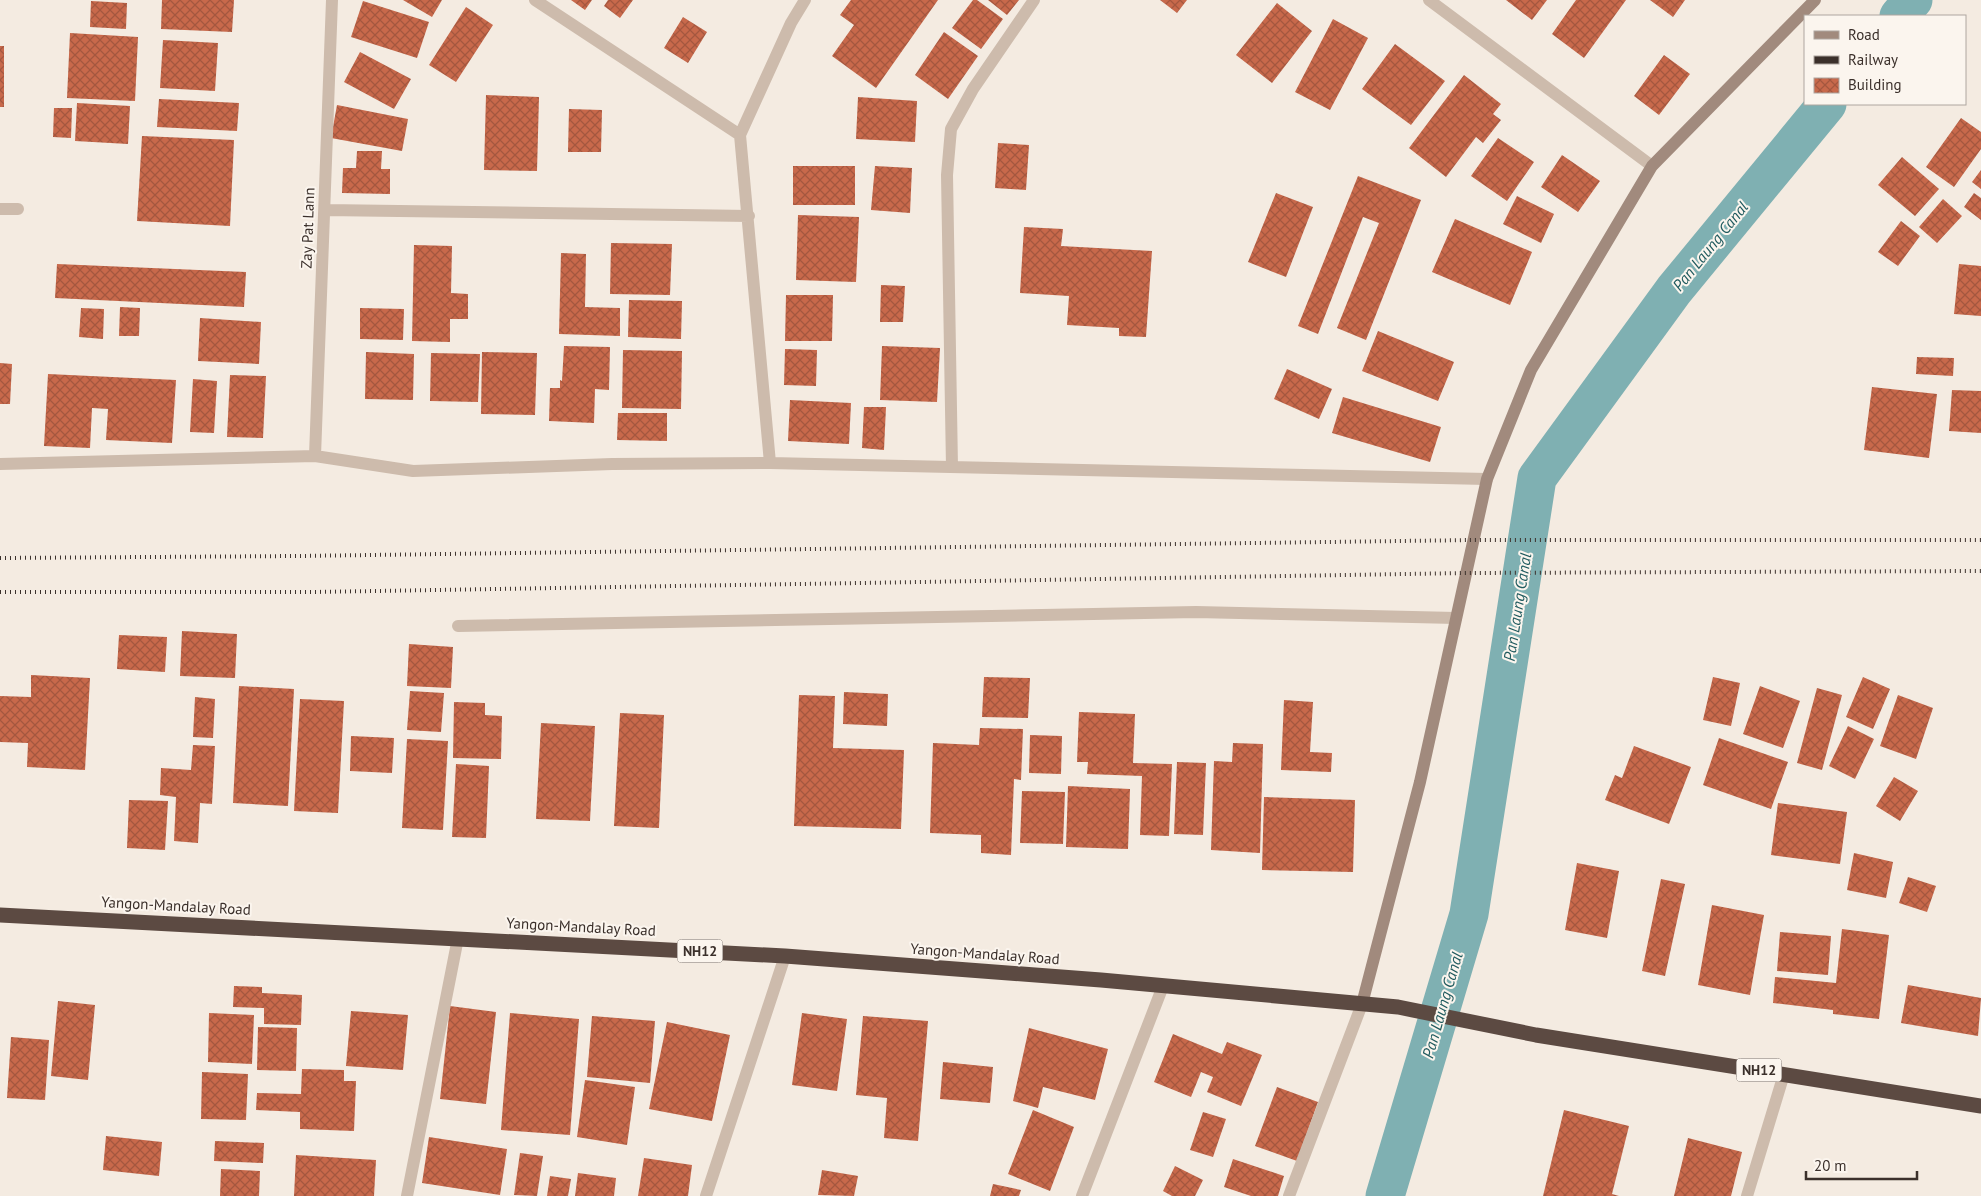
<svg xmlns="http://www.w3.org/2000/svg" width="1981" height="1196" font-family="'PT Sans',sans-serif">
	<defs>
		<pattern id="building-cross-hatch" width="8" height="8" patternUnits="userSpaceOnUse" patternTransform="scale(1.25)"><rect width="8" height="8" fill="#c8694b"/><path d="M0 0l8 8M0 8l8-8" fill="none" stroke="#a4573f"/></pattern>
	</defs>
	<rect width="100%" height="100%" fill="#f4ebe1"/>
	<g fill="none" stroke-linecap="round" stroke-linejoin="round">
		<path stroke="#7fb0b2" stroke-width="39" d="M 1899,16 L 1913,0
			M 1385,1196 L 1469,914 L 1537,478 L 1674,290 L 1827,104"/>
	</g>
	<path fill="url(#building-cross-hatch)" d="M 162,0 L 234,0 L 232,32 L 161,29 Z
		M 403,0 L 442,0 L 432,17 Z
		M 571,0 L 592,0 L 585,10 Z
		M 608,0 L 633,0 L 620,18 L 604,6 Z
		M 851,0 L 938,0 L 876,88 L 832,56 L 854,25 L 840,15 Z
		M 973,0 L 977,0 L 1003,19 L 981,49 L 952,28 Z
		M 988,0 L 1019,0 L 1007,15 Z
		M 1160,0 L 1187,0 L 1177,13 Z
		M 1506,0 L 1547,0 L 1532,20 Z
		M 1576,0 L 1626,0 L 1584,58 L 1552,34 Z
		M 1650,0 L 1685,0 L 1673,17 Z
		M 91,1 L 127,3 L 126,29 L 90,27 Z
		M 363,1 L 429,22 L 417,58 L 351,37 Z
		M 1277,3 L 1312,31 L 1272,83 L 1236,55 Z
		M 466,7 L 493,25 L 456,82 L 429,65 Z
		M 683,17 L 707,32 L 688,63 L 664,48 Z
		M 1333,19 L 1368,38 L 1330,110 L 1295,92 Z
		M 944,32 L 978,56 L 948,99 L 915,75 Z
		M 70,33 L 138,37 L 135,101 L 67,98 Z
		M 163,40 L 218,43 L 215,91 L 160,88 Z
		M 1395,44 L 1445,81 L 1411,125 L 1362,89 Z
		M 0,46 L 4,46 L 4,107 L 0,107 Z
		M 360,52 L 411,79 L 394,109 L 344,82 Z
		M 1664,55 L 1690,74 L 1659,115 L 1634,96 Z
		M 1464,75 L 1501,104 L 1493,114 L 1501,120 L 1483,143 L 1476,137 L 1446,177 L 1409,148 Z
		M 486,95 L 539,97 L 537,171 L 484,170 Z
		M 858,97 L 917,101 L 915,142 L 856,139 Z
		M 159,99 L 239,103 L 237,131 L 157,127 Z
		M 77,103 L 130,106 L 128,144 L 75,141 Z
		M 337,105 L 408,119 L 402,151 L 331,138 Z
		M 54,108 L 72,108 L 71,138 L 53,137 Z
		M 569,109 L 602,110 L 601,152 L 568,152 Z
		M 1961,118 L 1981,132 L 1981,149 L 1954,187 L 1926,167 Z
		M 142,136 L 234,140 L 230,226 L 137,221 Z
		M 1498,138 L 1534,162 L 1507,201 L 1471,176 Z
		M 998,143 L 1029,145 L 1026,190 L 995,188 Z
		M 357,151 L 382,151 L 381,169 L 390,169 L 390,194 L 342,193 L 343,168 L 356,168 Z
		M 1562,155 L 1600,181 L 1578,212 L 1541,187 Z
		M 1902,157 L 1939,189 L 1915,216 L 1878,185 Z
		M 793,166 L 855,166 L 855,205 L 793,205 Z
		M 875,166 L 912,168 L 910,213 L 871,210 Z
		M 1981,170 L 1981,189 L 1972,182 Z
		M 1358,176 L 1421,200 L 1366,340 L 1337,328 L 1379,223 L 1363,217 L 1318,334 L 1298,326 Z
		M 1276,193 L 1313,207 L 1286,277 L 1248,262 Z
		M 1974,193 L 1981,198 L 1981,220 L 1964,207 Z
		M 1517,196 L 1554,214 L 1541,243 L 1503,224 Z
		M 1943,199 L 1962,216 L 1937,243 L 1919,227 Z
		M 798,215 L 859,217 L 856,282 L 796,280 Z
		M 1455,219 L 1532,252 L 1510,305 L 1432,272 Z
		M 1901,221 L 1920,236 L 1898,266 L 1878,252 Z
		M 1024,227 L 1063,229 L 1061,246 L 1152,251 L 1146,337 L 1119,336 L 1119,328 L 1067,325 L 1069,296 L 1020,293 Z
		M 611,243 L 672,244 L 670,295 L 610,294 Z
		M 414,245 L 452,246 L 451,293 L 468,294 L 468,319 L 450,319 L 450,342 L 412,341 Z
		M 561,253 L 586,254 L 585,307 L 620,308 L 620,336 L 559,334 Z
		M 57,264 L 246,272 L 244,307 L 55,298 Z
		M 1959,264 L 1981,266 L 1981,316 L 1954,314 Z
		M 881,285 L 905,286 L 903,322 L 880,322 Z
		M 786,295 L 833,295 L 832,341 L 785,341 Z
		M 629,300 L 682,301 L 681,339 L 628,337 Z
		M 120,307 L 140,308 L 139,336 L 119,336 Z
		M 81,308 L 104,309 L 103,339 L 79,337 Z
		M 360,308 L 404,309 L 403,340 L 360,339 Z
		M 200,318 L 261,322 L 259,364 L 198,361 Z
		M 1378,331 L 1454,362 L 1438,401 L 1362,371 Z
		M 564,346 L 610,347 L 609,390 L 595,389 L 594,423 L 549,421 L 550,388 L 560,388 L 560,380 L 562,381 Z
		M 882,346 L 940,348 L 937,402 L 880,400 Z
		M 785,349 L 817,350 L 816,386 L 784,385 Z
		M 623,350 L 682,351 L 681,409 L 622,408 Z
		M 366,352 L 414,354 L 413,400 L 365,399 Z
		M 482,352 L 537,353 L 535,415 L 481,414 Z
		M 431,353 L 480,354 L 478,402 L 430,401 Z
		M 1917,357 L 1954,358 L 1953,376 L 1916,374 Z
		M 0,363 L 12,364 L 10,404 L 0,404 Z
		M 1287,369 L 1332,389 L 1319,419 L 1274,399 Z
		M 48,374 L 176,380 L 172,443 L 106,440 L 108,409 L 92,408 L 90,448 L 44,446 Z
		M 230,375 L 266,376 L 263,438 L 227,437 Z
		M 193,379 L 217,381 L 214,433 L 190,432 Z
		M 1872,387 L 1937,394 L 1929,458 L 1864,450 Z
		M 1952,390 L 1981,391 L 1981,433 L 1949,431 Z
		M 1343,397 L 1441,427 L 1430,462 L 1332,433 Z
		M 790,400 L 851,403 L 849,444 L 788,441 Z
		M 864,407 L 886,407 L 884,450 L 862,448 Z
		M 618,413 L 667,413 L 667,441 L 617,440 Z
		M 182,631 L 237,634 L 235,678 L 180,676 Z
		M 119,635 L 167,637 L 165,672 L 117,669 Z
		M 409,644 L 453,647 L 451,688 L 407,686 Z
		M 31,675 L 90,678 L 85,770 L 27,767 L 28,743 L 0,742 L 0,696 L 31,697 Z
		M 984,677 L 1030,678 L 1028,718 L 982,717 Z
		M 1713,677 L 1740,683 L 1731,726 L 1703,720 Z
		M 1863,677 L 1890,689 L 1873,729 L 1846,717 Z
		M 239,686 L 294,689 L 288,806 L 233,803 Z
		M 1760,686 L 1800,701 L 1783,748 L 1743,734 Z
		M 1817,688 L 1842,695 L 1822,770 L 1797,763 Z
		M 410,691 L 444,693 L 441,732 L 407,730 Z
		M 844,692 L 888,694 L 887,726 L 843,724 Z
		M 799,695 L 835,696 L 833,748 L 904,750 L 901,829 L 794,826 Z
		M 1898,695 L 1933,708 L 1916,759 L 1880,746 Z
		M 195,697 L 215,699 L 213,738 L 193,737 Z
		M 300,699 L 344,701 L 338,813 L 294,811 Z
		M 1284,700 L 1313,702 L 1310,752 L 1332,753 L 1331,772 L 1281,770 Z
		M 454,702 L 485,703 L 485,715 L 502,716 L 501,759 L 453,758 Z
		M 1079,712 L 1135,714 L 1133,763 L 1172,764 L 1169,836 L 1140,835 L 1142,776 L 1087,774 L 1088,762 L 1077,762 Z
		M 620,713 L 664,715 L 659,828 L 614,826 Z
		M 541,723 L 595,726 L 590,821 L 536,819 Z
		M 1848,726 L 1874,739 L 1855,779 L 1829,766 Z
		M 980,728 L 1023,729 L 1021,780 L 1014,779 L 1011,855 L 981,853 L 981,835 L 930,833 L 933,743 L 979,745 Z
		M 1030,735 L 1062,736 L 1061,774 L 1029,773 Z
		M 351,736 L 394,738 L 392,773 L 350,771 Z
		M 1719,738 L 1788,762 L 1771,809 L 1703,785 Z
		M 407,739 L 448,741 L 443,830 L 402,828 Z
		M 1233,743 L 1263,744 L 1260,853 L 1211,850 L 1214,761 L 1232,762 Z
		M 193,745 L 215,746 L 212,804 L 200,803 L 198,843 L 174,841 L 176,797 L 160,795 L 161,768 L 191,770 Z
		M 1634,746 L 1691,767 L 1669,824 L 1605,800 L 1615,775 L 1622,778 Z
		M 1177,762 L 1206,763 L 1203,835 L 1174,834 Z
		M 456,764 L 489,766 L 486,838 L 452,837 Z
		M 1894,777 L 1918,791 L 1900,821 L 1876,806 Z
		M 1068,786 L 1130,789 L 1128,849 L 1066,847 Z
		M 1022,791 L 1065,792 L 1063,844 L 1020,843 Z
		M 1264,797 L 1355,800 L 1353,872 L 1262,870 Z
		M 129,800 L 168,801 L 165,850 L 127,848 Z
		M 1778,803 L 1847,812 L 1840,864 L 1771,855 Z
		M 1854,853 L 1893,862 L 1886,898 L 1847,890 Z
		M 1577,863 L 1619,871 L 1607,938 L 1565,930 Z
		M 1908,877 L 1936,886 L 1927,912 L 1899,903 Z
		M 1661,879 L 1685,884 L 1665,976 L 1642,971 Z
		M 1712,905 L 1764,915 L 1750,995 L 1698,985 Z
		M 1842,929 L 1889,935 L 1879,1019 L 1833,1014 L 1833,1010 L 1773,1003 L 1775,977 L 1836,983 Z
		M 1780,932 L 1831,936 L 1828,975 L 1777,971 Z
		M 1908,985 L 1981,998 L 1978,1036 L 1901,1023 Z
		M 234,986 L 262,987 L 262,993 L 302,995 L 301,1025 L 264,1024 L 264,1008 L 233,1007 Z
		M 58,1001 L 95,1005 L 88,1080 L 51,1076 Z
		M 450,1006 L 496,1012 L 486,1104 L 440,1099 Z
		M 351,1011 L 408,1015 L 403,1070 L 346,1066 Z
		M 209,1013 L 254,1015 L 252,1064 L 208,1062 Z
		M 510,1013 L 579,1019 L 570,1135 L 501,1130 Z
		M 802,1013 L 847,1019 L 837,1091 L 792,1085 Z
		M 592,1016 L 655,1021 L 650,1083 L 587,1077 Z
		M 863,1016 L 928,1021 L 918,1141 L 884,1138 L 887,1098 L 856,1095 Z
		M 667,1022 L 730,1035 L 712,1121 L 649,1109 Z
		M 258,1027 L 297,1028 L 296,1071 L 257,1070 Z
		M 1029,1028 L 1108,1049 L 1095,1100 L 1043,1087 L 1038,1108 L 1013,1101 Z
		M 1173,1034 L 1222,1054 L 1227,1042 L 1262,1055 L 1241,1106 L 1207,1092 L 1213,1077 L 1201,1072 L 1191,1097 L 1154,1082 Z
		M 11,1037 L 49,1040 L 45,1100 L 7,1098 Z
		M 943,1062 L 993,1067 L 990,1103 L 940,1099 Z
		M 302,1069 L 344,1070 L 344,1081 L 356,1081 L 354,1131 L 300,1129 L 300,1112 L 256,1110 L 257,1093 L 301,1094 Z
		M 202,1072 L 248,1074 L 246,1120 L 201,1119 Z
		M 585,1080 L 635,1087 L 627,1145 L 577,1137 Z
		M 1277,1087 L 1318,1102 L 1297,1161 L 1255,1146 Z
		M 1033,1110 L 1074,1127 L 1050,1191 L 1008,1174 Z
		M 1564,1110 L 1629,1126 L 1612,1194 L 1619,1196 L 1543,1196 Z
		M 1203,1112 L 1226,1119 L 1213,1157 L 1190,1150 Z
		M 106,1136 L 162,1142 L 159,1176 L 103,1170 Z
		M 429,1137 L 507,1149 L 500,1195 L 422,1183 Z
		M 1688,1138 L 1742,1152 L 1731,1196 L 1674,1196 Z
		M 215,1141 L 264,1143 L 263,1163 L 214,1161 Z
		M 520,1153 L 543,1156 L 537,1196 L 514,1195 Z
		M 296,1155 L 376,1160 L 374,1196 L 294,1196 Z
		M 644,1158 L 692,1165 L 688,1196 L 638,1196 Z
		M 1233,1159 L 1284,1176 L 1278,1196 L 1251,1196 L 1224,1187 Z
		M 1175,1166 L 1203,1180 L 1195,1196 L 1172,1196 L 1163,1191 Z
		M 221,1169 L 260,1171 L 259,1196 L 220,1196 Z
		M 822,1170 L 858,1176 L 854,1196 L 818,1195 Z
		M 578,1173 L 616,1178 L 614,1196 L 575,1196 Z
		M 550,1176 L 571,1179 L 568,1196 L 547,1196 Z
		M 993,1184 L 1021,1190 L 1019,1196 L 990,1196 Z"/>
	<g fill="none" stroke-linecap="round" stroke-linejoin="round">
		<path stroke="#cdbbac" stroke-width="12" d="M 535,0 L 740,135
			M 1429,0 L 1652,166
			M 0,209 L 18,209
			M 325,210 L 749,216
			M 315,456 L 332,0
			M 770,463 L 740,135 L 791,23 L 805,0
			M 0,464 L 315,456 L 413,471 L 612,464 L 770,463 L 1487,479
			M 952,467 L 947,175 L 951,129 L 973,89 L 1034,0
			M 458,626 L 1196,612 L 1456,618
			M 407,1196 L 458,938
			M 706,1196 L 785,956
			M 1082,1196 L 1163,986
			M 1289,1196 L 1362,1004
			M 1747,1196 L 1784,1074"/>
		<path stroke="#a18a7d" stroke-width="12" d="M 1362,1004 L 1420,782 L 1487,479 L 1531,370 L 1652,166 L 1815,0"/>
		<path stroke="#5c4a42" stroke-width="15" d="M 0,915 L 785,956 L 1101,980 L 1398,1007 L 1536,1035 L 1981,1106"/>
		<path stroke="#3b302b" stroke-width="4" stroke-dasharray="1 4" stroke-linecap="butt" d="M 0,558 L 297,556 L 1474,540 L 1981,540
			M 0,592 L 313,592 L 1466,573 L 1981,571"/>
	</g>
	<g text-anchor="middle" stroke-width="4" stroke-linejoin="round" paint-order="stroke">
		<g fill="#fbf5ee" stroke="#756b66" stroke-width="1">
			<rect x="677.5" y="939.5" width="45" height="23" rx="4"/>
			<rect x="1736.5" y="1058.5" width="45" height="23" rx="4"/>
		</g>
		<g font-size="14" font-weight="bold" fill="#3b302b">
			<text x="700" y="956">NH12</text>
			<text x="1759" y="1075">NH12</text>
		</g>
		<g font-size="15" fill="#3b302b" stroke="#fbf5ee">
			<text transform="translate(308 228) rotate(-88)" y="5">Zay Pat Lann</text>
			<text transform="translate(176 906) rotate(3)" y="5">Yangon-Mandalay Road</text>
			<text transform="translate(581 927) rotate(3)" y="5">Yangon-Mandalay Road</text>
			<text transform="translate(985 954) rotate(4)" y="5">Yangon-Mandalay Road</text>
		</g>
		<g font-size="16" font-style="italic" fill="#1f5a5e" stroke="#fbf5ee">
			<text transform="translate(1710 246) rotate(-51)" y="6">Pan Laung Canal</text>
			<text transform="translate(1517 607) rotate(-81)" y="6">Pan Laung Canal</text>
			<text transform="translate(1442 1005) rotate(-74)" y="6">Pan Laung Canal</text>
		</g>
	</g>
	<rect x="1804" y="15" width="162" height="90" fill="#fbf5ee" stroke="#aea6a0"/>
	<rect x="1814" y="31" width="25" height="8" fill="#a18a7d" stroke="#aea6a0"/>
	<text x="1848" y="40" font-size="15" fill="#3b302b">Road</text>
	<rect x="1814" y="56" width="25" height="8" fill="#3b302b" stroke="#aea6a0"/>
	<text x="1848" y="65" font-size="15" fill="#3b302b">Railway</text>
	<rect x="1814" y="78" width="25" height="15" fill="url(#building-cross-hatch)" stroke="#aea6a0"/>
	<text x="1848" y="90" font-size="15" fill="#3b302b">Building</text>
	<path d="M1806 1171v8h111v-8" fill="none" stroke="#3b302b" stroke-width="2.5"/>
	<text x="1814" y="1171" font-size="15" fill="#3b302b" stroke="#fbf5ee" stroke-width="4" paint-order="stroke">20 m</text>
</svg>
